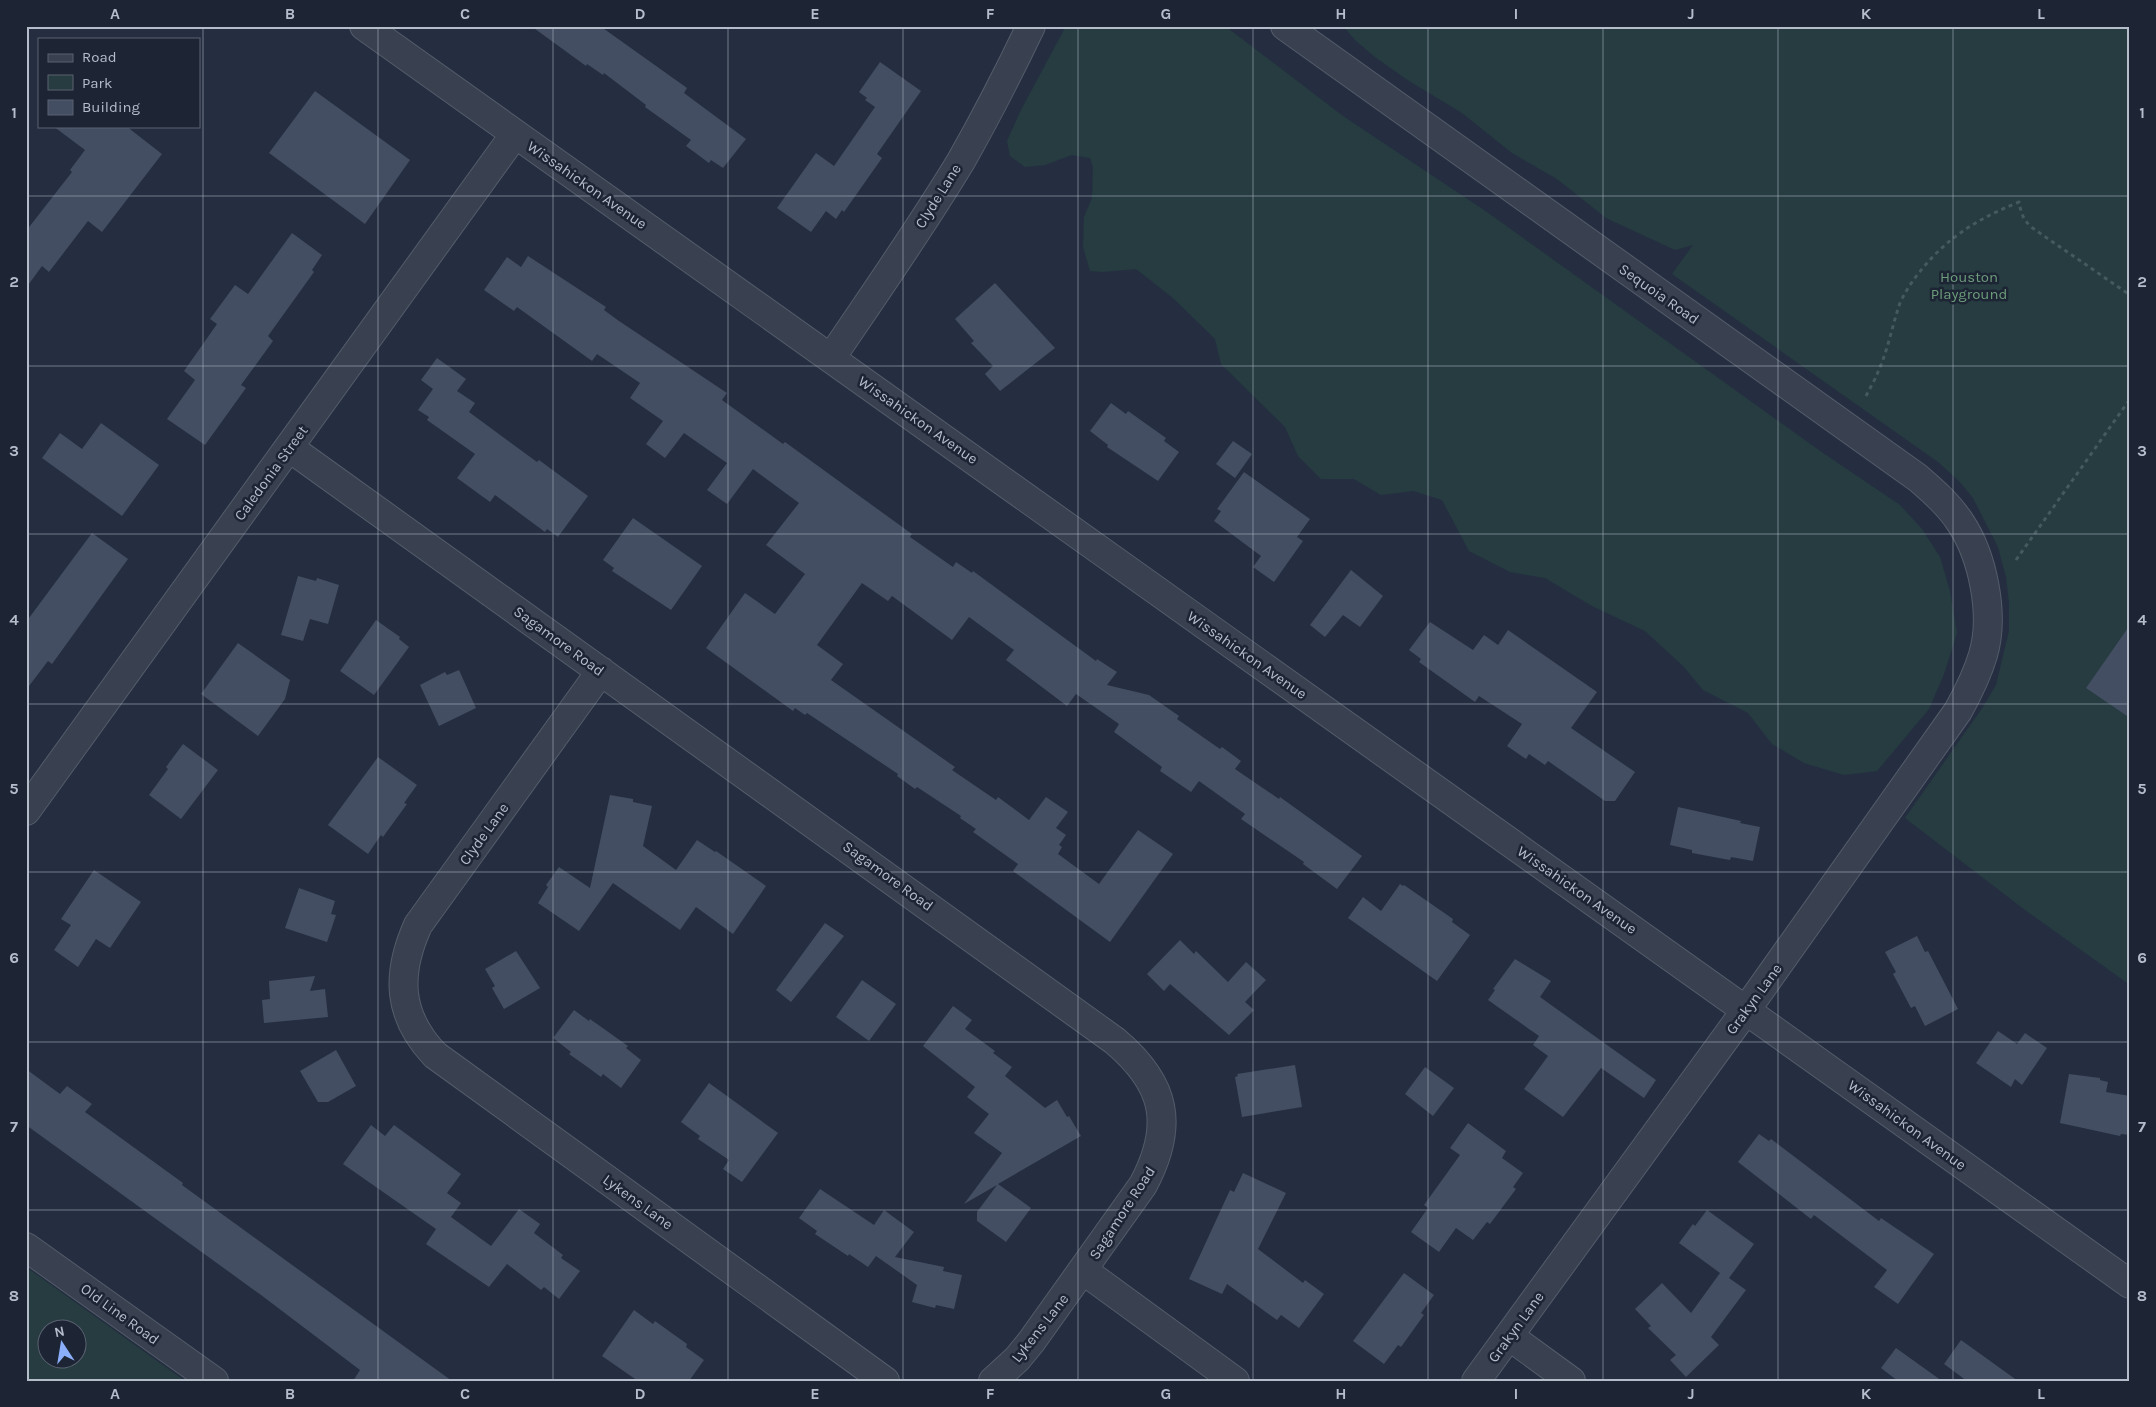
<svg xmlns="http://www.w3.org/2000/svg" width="2156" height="1407" font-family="Karla,sans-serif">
	<rect width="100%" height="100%" fill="#242e40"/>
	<path fill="#263c41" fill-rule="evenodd" d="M 1066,26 L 1225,26 L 1343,116 L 1484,210 L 1823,453 L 1900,505 L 1922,529 L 1940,557 L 1950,591 L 1957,633 L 1944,674 L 1929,709 L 1877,771 L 1844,775 L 1804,763 L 1772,744 L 1748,713 L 1703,690 L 1683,666 L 1645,631 L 1592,606 L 1545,578 L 1510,572 L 1469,551 L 1442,500 L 1413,491 L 1381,495 L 1354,479 L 1321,479 L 1298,456 L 1285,427 L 1221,364 L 1215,339 L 1173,298 L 1136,269 L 1103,272 L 1090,271 L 1083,247 L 1084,217 L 1092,198 L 1093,167 L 1090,158 L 1072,155 L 1045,165 L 1025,167 L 1010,156 L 1007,141 L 1020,112 Z
		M 1343,26 L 2130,26 L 2130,985 L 2025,910 L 1905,818 L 1983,707 L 1996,685 L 2009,631 L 2009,603 L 2006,577 L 1998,547 L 1973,498 L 1959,481 L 1938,462 L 1672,274 L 1693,245 L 1675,250 L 1606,218 L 1557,179 L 1512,153 L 1462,113 L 1406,79 L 1375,57 L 1356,41 Z
		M 26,1267 L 185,1381 L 26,1381 ZM 48,1330 L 78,1330 L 78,1360 L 48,1360 Z"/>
	<path fill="#434e62" d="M 531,26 L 600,26 L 687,88 L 684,93 L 746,139 L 723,168 L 711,160 L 709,163 L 686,146 L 691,140 L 645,107 L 646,105 L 604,73 L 603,75 L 587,64 L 586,66 Z
		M 880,62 L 921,91 L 877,154 L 882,158 L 844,212 L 842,210 L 836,219 L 826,211 L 811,232 L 777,208 L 816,153 L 834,166 L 875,107 L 865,100 L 867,98 L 859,92 Z
		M 315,91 L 410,160 L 365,224 L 269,153 Z
		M 53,126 L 126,126 L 162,154 L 102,232 L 88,221 L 49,272 L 42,266 L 26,288 L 26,231 L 72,172 L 70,170 L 85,150 Z
		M 292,233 L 322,255 L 312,270 L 314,272 L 268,336 L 273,341 L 241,385 L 246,388 L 205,445 L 167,419 L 195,380 L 184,371 L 217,324 L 210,319 L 235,285 L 248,294 Z
		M 528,256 L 606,307 L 604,310 L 619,321 L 727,393 L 722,400 L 783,444 L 785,442 L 847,487 L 912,534 L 910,537 L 953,567 L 956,562 L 972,573 L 973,571 L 1096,661 L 1097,659 L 1117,672 L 1107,685 L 1149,695 L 1179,716 L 1177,719 L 1220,749 L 1222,747 L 1241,761 L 1235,769 L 1279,799 L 1280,797 L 1362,856 L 1337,889 L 1303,864 L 1304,862 L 1241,819 L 1245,814 L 1199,781 L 1191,792 L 1160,771 L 1162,767 L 1114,732 L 1119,724 L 1076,694 L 1067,706 L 1006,660 L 1014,650 L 969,617 L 952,640 L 892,596 L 888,601 L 862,583 L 817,645 L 843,664 L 831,680 L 955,767 L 952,770 L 996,800 L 998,797 L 1029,820 L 1046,797 L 1068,812 L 1056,828 L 1066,835 L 1059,845 L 1062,847 L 1058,854 L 1099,884 L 1138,830 L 1173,854 L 1110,942 L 1013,871 L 1018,864 L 973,832 L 976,829 L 960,818 L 961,816 L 917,787 L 915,789 L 897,776 L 898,774 L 807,713 L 805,715 L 795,708 L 793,711 L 706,648 L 745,593 L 775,614 L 805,574 L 766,545 L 799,503 L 753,469 L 727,504 L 707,490 L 727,463 L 684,433 L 665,458 L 646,444 L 663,421 L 630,398 L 640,383 L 597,354 L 592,361 L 517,307 L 514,311 L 484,290 L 507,257 L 521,267 Z
		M 995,283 L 1055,348 L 1000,391 L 985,374 L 993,366 L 971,343 L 974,341 L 955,319 Z
		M 437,358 L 466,379 L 457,391 L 475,403 L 469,412 L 537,462 L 539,460 L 588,496 L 558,537 L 547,529 L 545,532 L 495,495 L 490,502 L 457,478 L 475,454 L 427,420 L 429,417 L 418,410 L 433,389 L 421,380 Z
		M 1111,403 L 1126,414 L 1128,411 L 1166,438 L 1164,441 L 1179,452 L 1158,481 L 1107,447 L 1108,445 L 1090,431 Z
		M 101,423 L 159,465 L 122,516 L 42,458 L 60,433 L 82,449 Z
		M 1233,441 L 1252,454 L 1235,478 L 1216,464 Z
		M 1244,472 L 1310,519 L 1297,537 L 1303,541 L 1274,582 L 1253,567 L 1261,556 L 1214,521 L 1221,511 L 1217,509 Z
		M 633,518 L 702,566 L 671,610 L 612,571 L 614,568 L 603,560 Z
		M 92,533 L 128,559 L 52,664 L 48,661 L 26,690 L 26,622 Z
		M 1351,570 L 1383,596 L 1360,627 L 1343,615 L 1325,637 L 1310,625 Z
		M 298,576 L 316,581 L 317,578 L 339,585 L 328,624 L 310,619 L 303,641 L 281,635 Z
		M 376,620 L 400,637 L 399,639 L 409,647 L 374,695 L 340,671 Z
		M 1430,622 L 1473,650 L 1484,635 L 1498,645 L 1508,630 L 1597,692 L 1571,728 L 1635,772 L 1615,801 L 1605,801 L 1548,761 L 1545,765 L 1529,754 L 1526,759 L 1507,746 L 1522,724 L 1479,696 L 1475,702 L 1419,662 L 1421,659 L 1409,650 Z
		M 2130,625 L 2130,718 L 2086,688 Z
		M 238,643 L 290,680 L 285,699 L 258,736 L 201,694 Z
		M 459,670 L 476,708 L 439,726 L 420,685 L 445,672 L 447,675 Z
		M 183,744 L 218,770 L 181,819 L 149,795 L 168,769 L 166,767 Z
		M 378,757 L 417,785 L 404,803 L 407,804 L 383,837 L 381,835 L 368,854 L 328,825 Z
		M 610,795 L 633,799 L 633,802 L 652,806 L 643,846 L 676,870 L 697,840 L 715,852 L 716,851 L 766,886 L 733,934 L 696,907 L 680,930 L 613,883 L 579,931 L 538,903 L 548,887 L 546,885 L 559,867 L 590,888 Z
		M 1678,807 L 1741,821 L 1740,823 L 1760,827 L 1753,861 L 1731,857 L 1730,860 L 1692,853 L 1692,850 L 1670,845 Z
		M 94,870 L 141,902 L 110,948 L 96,939 L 78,967 L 54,950 L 71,925 L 61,919 Z
		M 1400,884 L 1403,886 L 1404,885 L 1453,919 L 1452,922 L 1470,935 L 1437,981 L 1348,918 L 1363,897 L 1381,911 Z
		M 299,888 L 335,901 L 331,914 L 336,915 L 327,942 L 285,928 Z
		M 825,923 L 844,936 L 791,1002 L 776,990 Z
		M 1917,936 L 1925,952 L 1928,951 L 1958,1009 L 1925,1026 L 1915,1006 L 1911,1008 L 1893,974 L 1896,972 L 1885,952 Z
		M 1180,940 L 1194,954 L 1196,951 L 1228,982 L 1246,962 L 1266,980 L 1245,1002 L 1254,1010 L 1229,1035 L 1170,984 L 1164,991 L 1147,974 Z
		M 516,951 L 540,988 L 504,1009 L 492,988 L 495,986 L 485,969 Z
		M 1515,959 L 1551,981 L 1540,997 L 1656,1080 L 1644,1098 L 1601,1068 L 1563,1117 L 1524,1089 L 1548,1056 L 1533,1045 L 1539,1036 L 1488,1000 L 1495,990 L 1493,989 Z
		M 315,976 L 310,991 L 325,989 L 328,1017 L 264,1023 L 262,1000 L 270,999 L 269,981 Z
		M 862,980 L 896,1004 L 869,1041 L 836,1017 Z
		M 953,1006 L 972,1020 L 965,1029 L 995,1051 L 993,1053 L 1012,1067 L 1005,1076 L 1045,1108 L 1057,1100 L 1067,1117 L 1069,1116 L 1081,1136 L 998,1184 L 1031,1208 L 1006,1242 L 977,1221 L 977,1212 L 997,1185 L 964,1204 L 1002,1153 L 974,1133 L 989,1114 L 967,1097 L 975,1087 L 923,1046 Z
		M 574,1010 L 589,1021 L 590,1019 L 628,1046 L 626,1048 L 641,1060 L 621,1088 L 603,1074 L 601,1077 L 586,1066 L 569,1054 L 571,1052 L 553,1038 Z
		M 1998,1031 L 2017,1044 L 2025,1033 L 2047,1048 L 2022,1085 L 2015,1079 L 2011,1087 L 1976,1063 Z
		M 336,1050 L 356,1086 L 328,1102 L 318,1102 L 300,1071 Z
		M 1295,1065 L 1302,1107 L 1242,1117 L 1235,1077 L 1238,1076 L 1237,1074 Z
		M 1425,1067 L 1454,1088 L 1433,1116 L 1405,1094 Z
		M 26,1069 L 60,1094 L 67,1086 L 92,1104 L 85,1112 L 183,1183 L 182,1185 L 452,1381 L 353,1381 L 360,1370 L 261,1295 L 26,1125 Z
		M 2069,1074 L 2100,1078 L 2100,1080 L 2108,1082 L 2106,1092 L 2130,1096 L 2130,1135 L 2121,1134 L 2120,1136 L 2060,1123 Z
		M 709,1083 L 778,1133 L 742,1182 L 723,1169 L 729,1160 L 698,1139 L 700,1136 L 681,1122 Z
		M 1468,1123 L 1506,1151 L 1502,1158 L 1523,1173 L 1513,1187 L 1516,1189 L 1490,1224 L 1487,1222 L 1473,1240 L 1456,1228 L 1439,1252 L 1411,1232 L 1428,1208 L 1424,1205 L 1460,1155 L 1450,1148 Z
		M 371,1125 L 385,1136 L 394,1125 L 461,1174 L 447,1193 L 461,1203 L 451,1217 L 491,1246 L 519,1209 L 540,1224 L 534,1233 L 563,1255 L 561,1258 L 580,1271 L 559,1299 L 544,1287 L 541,1290 L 507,1264 L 489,1287 L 426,1244 L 436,1229 L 343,1164 Z
		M 1759,1134 L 1769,1141 L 1771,1139 L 1879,1221 L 1881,1218 L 1934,1254 L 1898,1304 L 1874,1287 L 1887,1270 L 1814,1215 L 1811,1219 L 1738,1162 Z
		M 1243,1173 L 1286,1193 L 1258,1249 L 1303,1283 L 1305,1280 L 1324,1294 L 1299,1328 L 1281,1315 L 1277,1320 L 1227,1284 L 1222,1294 L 1189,1279 L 1230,1190 L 1234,1192 Z
		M 820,1189 L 874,1225 L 884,1210 L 914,1232 L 895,1257 L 944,1267 L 943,1271 L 962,1275 L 954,1309 L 936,1305 L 935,1308 L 912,1302 L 917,1285 L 876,1256 L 868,1267 L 849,1254 L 848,1256 L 815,1234 L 817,1231 L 799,1218 Z
		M 1707,1210 L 1754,1244 L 1729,1278 L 1746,1290 L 1711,1337 L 1719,1345 L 1686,1377 L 1670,1360 L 1676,1355 L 1648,1328 L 1651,1326 L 1635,1309 L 1662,1283 L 1691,1313 L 1720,1273 L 1679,1243 L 1693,1224 L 1695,1226 Z
		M 1404,1273 L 1434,1295 L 1421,1313 L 1424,1315 L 1401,1347 L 1398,1345 L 1384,1364 L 1353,1341 Z
		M 634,1310 L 653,1324 L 655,1321 L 687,1344 L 686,1347 L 704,1360 L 689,1381 L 638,1381 L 602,1356 Z
		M 1961,1340 L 2018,1381 L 1967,1381 L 1944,1364 Z
		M 1896,1348 L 1942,1381 L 1898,1381 L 1881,1368 Z"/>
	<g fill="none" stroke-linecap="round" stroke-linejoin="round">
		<defs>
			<path id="minor" d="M 364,26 L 2130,1284
				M 1285,26 L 1918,478 C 1933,491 1949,505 1960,522 C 1983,556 1995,615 1983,655 C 1977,675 1968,693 1958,711 L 1746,1010 L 1476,1381
				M 831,358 C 875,293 920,229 961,161 C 986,117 1009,72 1031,26
				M 290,448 L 1115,1041 C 1166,1084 1175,1125 1143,1185 L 1031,1342 L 1017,1359 L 993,1381
				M 601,671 L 418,925 C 396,974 397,1015 435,1055 L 885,1381
				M 26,811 L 515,134
				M 26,1247 L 214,1381
				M 1084,1271 L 1235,1381
				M 1509,1336 L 1571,1381"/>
		</defs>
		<use href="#minor" stroke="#545c6a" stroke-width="30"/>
		<path stroke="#45595e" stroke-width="3" stroke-dasharray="4 4" stroke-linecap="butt" d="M 1866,396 C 1870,388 1875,380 1878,372 C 1888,350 1892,326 1900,303 C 1905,292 1911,283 1918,274 C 1946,238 1977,219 2019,202 C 2021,213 2023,219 2031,227 L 2130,295
			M 2016,560 L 2130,399"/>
		<use href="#minor" stroke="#394150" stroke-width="28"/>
	</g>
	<path fill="none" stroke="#b5bcca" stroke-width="1" stroke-opacity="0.55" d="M 203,26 L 203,1381M 378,26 L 378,1381M 553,26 L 553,1381M 728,26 L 728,1381M 903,26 L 903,1381M 1078,26 L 1078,1381M 1253,26 L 1253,1381M 1428,26 L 1428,1381M 1603,26 L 1603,1381M 1778,26 L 1778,1381M 1953,26 L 1953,1381M 26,196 L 2130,196M 26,366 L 2130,366M 26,534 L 2130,534M 26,704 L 2130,704M 26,872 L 2130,872M 26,1042 L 2130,1042M 26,1210 L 2130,1210"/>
	<g text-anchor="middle" stroke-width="5" stroke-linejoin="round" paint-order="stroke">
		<g font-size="15" fill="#b5bcca" stroke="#1d2535">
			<text transform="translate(587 185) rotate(35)" y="5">Wissahickon Avenue</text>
			<text transform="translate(938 196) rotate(-58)" y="5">Clyde Lane</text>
			<text transform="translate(1659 294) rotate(35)" y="5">Sequoia Road</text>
			<text transform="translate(918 420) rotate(35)" y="5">Wissahickon Avenue</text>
			<text transform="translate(271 473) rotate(-54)" y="5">Caledonia Street</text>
			<text transform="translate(559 641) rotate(36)" y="5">Sagamore Road</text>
			<text transform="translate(1247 655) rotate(35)" y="5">Wissahickon Avenue</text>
			<text transform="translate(484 834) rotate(-54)" y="5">Clyde Lane</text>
			<text transform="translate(888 876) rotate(36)" y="5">Sagamore Road</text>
			<text transform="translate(1577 890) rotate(35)" y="5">Wissahickon Avenue</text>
			<text transform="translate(1754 999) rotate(-54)" y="5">Grakyn Lane</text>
			<text transform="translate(1907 1125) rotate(36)" y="5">Wissahickon Avenue</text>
			<text transform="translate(638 1202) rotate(36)" y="5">Lykens Lane</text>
			<text transform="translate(1122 1213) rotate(-57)" y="5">Sagamore Road</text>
			<text transform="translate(120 1314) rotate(36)" y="5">Old Line Road</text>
			<text transform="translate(1516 1327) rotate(-54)" y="5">Grakyn Lane</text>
			<text transform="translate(1040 1328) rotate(-52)" y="5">Lykens Lane</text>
		</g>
		<g font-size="15" fill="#6c9c7a" stroke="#1d2535">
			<text x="1969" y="282">Houston<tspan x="1969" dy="17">Playground</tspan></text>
		</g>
	</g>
	<rect width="2156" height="1407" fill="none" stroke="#1d2535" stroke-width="55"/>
	<rect x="38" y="38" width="162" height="90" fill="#1d2535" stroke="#5a6171"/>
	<rect x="48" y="54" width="25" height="8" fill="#394150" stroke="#5a6171"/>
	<text x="82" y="62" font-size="15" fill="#b5bcca">Road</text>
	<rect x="48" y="75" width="25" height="15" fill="#263c41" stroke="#5a6171"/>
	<text x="82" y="88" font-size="15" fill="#b5bcca">Park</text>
	<rect x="48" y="100" width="25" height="15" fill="#434e62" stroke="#5a6171"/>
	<text x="82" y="112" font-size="15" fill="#b5bcca">Building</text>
	<g transform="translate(62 1344) rotate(348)"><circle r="24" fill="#1d2535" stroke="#5a6171"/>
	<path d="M0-4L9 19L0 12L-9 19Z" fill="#8baefa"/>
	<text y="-8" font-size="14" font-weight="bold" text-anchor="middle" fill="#b5bcca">N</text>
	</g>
	<rect x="28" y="28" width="2100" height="1352" fill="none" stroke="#b5bcca" stroke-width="2"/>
	<g font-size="16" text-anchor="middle" font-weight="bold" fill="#b5bcca">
		<text x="115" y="19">A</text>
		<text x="290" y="19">B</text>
		<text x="465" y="19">C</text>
		<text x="640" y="19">D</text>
		<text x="815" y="19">E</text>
		<text x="990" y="19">F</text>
		<text x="1166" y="19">G</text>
		<text x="1341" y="19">H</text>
		<text x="1516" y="19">I</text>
		<text x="1691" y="19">J</text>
		<text x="1866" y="19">K</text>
		<text x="2041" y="19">L</text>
		<text x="14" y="118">1</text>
		<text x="2142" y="118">1</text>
		<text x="14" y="287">2</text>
		<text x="2142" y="287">2</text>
		<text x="14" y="456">3</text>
		<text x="2142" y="456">3</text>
		<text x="14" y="625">4</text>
		<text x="2142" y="625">4</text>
		<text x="14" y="794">5</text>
		<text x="2142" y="794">5</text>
		<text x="14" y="963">6</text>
		<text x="2142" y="963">6</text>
		<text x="14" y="1132">7</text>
		<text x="2142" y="1132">7</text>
		<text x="14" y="1301">8</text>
		<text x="2142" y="1301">8</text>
		<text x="115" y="1399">A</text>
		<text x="290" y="1399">B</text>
		<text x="465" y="1399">C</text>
		<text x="640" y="1399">D</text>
		<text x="815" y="1399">E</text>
		<text x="990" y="1399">F</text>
		<text x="1166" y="1399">G</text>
		<text x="1341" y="1399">H</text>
		<text x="1516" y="1399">I</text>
		<text x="1691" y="1399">J</text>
		<text x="1866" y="1399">K</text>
		<text x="2041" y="1399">L</text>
	</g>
</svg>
